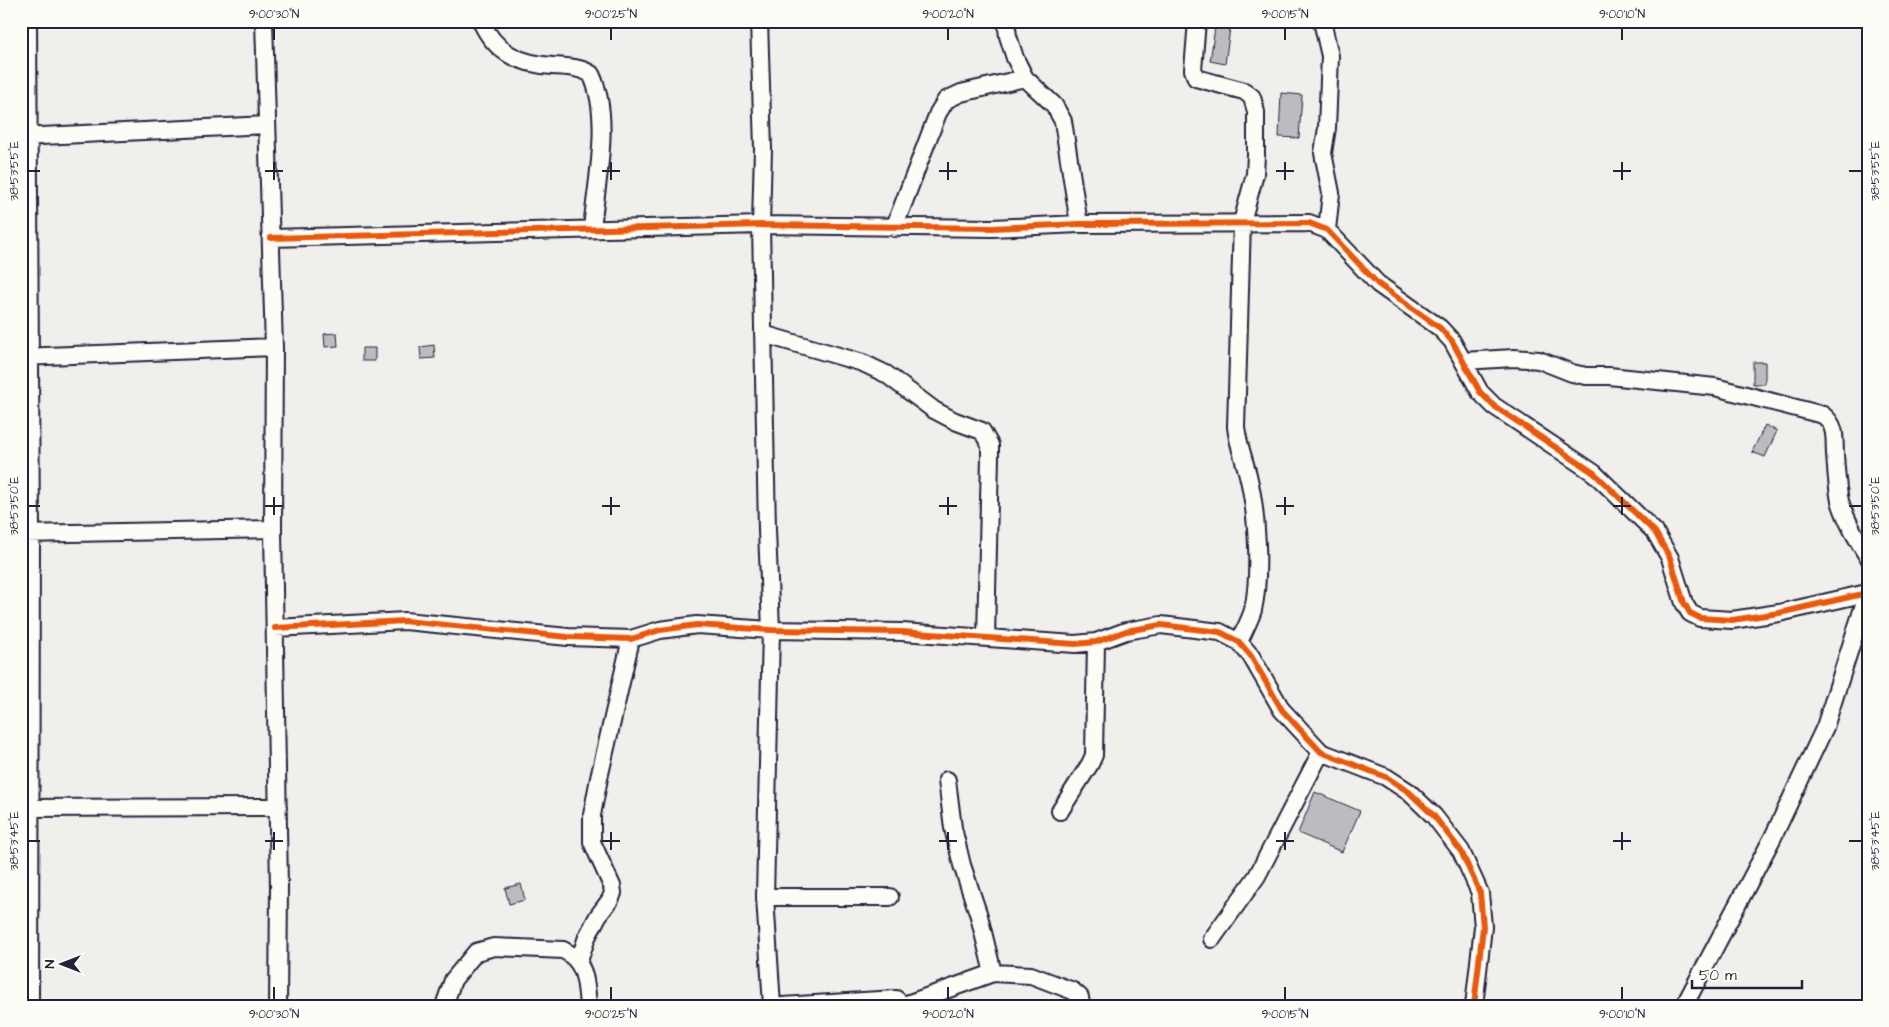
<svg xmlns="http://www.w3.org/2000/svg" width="1889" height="1027" font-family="'Architects Daughter',sans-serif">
	<rect width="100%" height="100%" fill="#f0efec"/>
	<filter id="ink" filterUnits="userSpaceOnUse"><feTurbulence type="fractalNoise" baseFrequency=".02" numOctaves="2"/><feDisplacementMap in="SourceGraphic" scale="10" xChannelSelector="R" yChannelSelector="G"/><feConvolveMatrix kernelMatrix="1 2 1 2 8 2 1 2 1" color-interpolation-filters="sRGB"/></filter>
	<g filter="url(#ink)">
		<path fill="#bcbcc0" stroke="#22223b" d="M 1216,21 L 1231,21 L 1225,64 L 1210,61 Z
			M 1281,93 L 1302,95 L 1299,138 L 1279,137 Z
			M 337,333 L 338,346 L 325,347 L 324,334 Z
			M 434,345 L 435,358 L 421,359 L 420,347 Z
			M 362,348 L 375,348 L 375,361 L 362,361 Z
			M 1753,362 L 1765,362 L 1765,384 L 1753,384 Z
			M 1765,425 L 1777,431 L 1765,457 L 1752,452 Z
			M 1315,792 L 1360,811 L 1342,852 L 1298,833 Z
			M 521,884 L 525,900 L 509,904 L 505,888 Z"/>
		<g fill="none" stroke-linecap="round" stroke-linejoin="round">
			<defs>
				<path id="street" d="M 28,21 L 31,534 L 30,1006
					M 264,21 L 274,347 L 273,529 L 279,888 L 278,1006
					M 481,21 C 495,53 520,64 553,66 C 567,67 580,67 591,74 C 612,116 596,184 592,229
					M 759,21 L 763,149 L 761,225 L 767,530 L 771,630 L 765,897 L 772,1006
					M 1006,21 L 1008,36 L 1015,58 L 1025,78 L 1054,105 L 1063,121 L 1079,224
					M 1197,21 L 1193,70 L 1196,78 L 1244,91 L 1252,97 L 1256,112 L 1256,155 L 1255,174 L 1242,222 L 1236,427 C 1238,444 1244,459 1248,475 C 1257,512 1261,573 1253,610 C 1250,620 1244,631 1239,642
					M 1322,21 L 1330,56 L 1327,128 L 1323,153 L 1331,193 L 1327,230
					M 21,137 L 267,125
					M 894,228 L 938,113 L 946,100 L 961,93 L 1025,78
					M 271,238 L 761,225 L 992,228 L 1079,224 L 1309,223 L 1327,230 L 1378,284 L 1440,328 L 1452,341 L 1480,392 L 1494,406 L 1594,473 L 1655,532 L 1670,558 L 1684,603 L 1690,613 L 1700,618 L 1732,620 L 1779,613 L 1867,593
					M 763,334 L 863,363 L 886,374 L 934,410 L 955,421 L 982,431 L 990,445 L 990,456 L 986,638
					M 21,357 L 274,347
					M 1463,361 L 1514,358 L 1539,360 L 1572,373 L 1586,376 L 1609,376 L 1715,387 L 1823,415 C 1837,426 1834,438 1835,454 C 1836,470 1837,486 1840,501 C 1846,521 1857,539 1868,557
					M 21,534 L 273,529
					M 275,628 L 405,621 L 568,637 L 631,639 L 660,630 L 697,625 L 771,630 L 902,632 L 1075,644 L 1096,642 L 1126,631 L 1161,625 L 1220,632 L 1239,642 L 1251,656 L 1282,710 L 1321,752 L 1386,777 L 1409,792 L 1434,816 L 1461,851 L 1480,893 L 1483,927 L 1474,1006
					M 947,780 L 953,828 L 962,865 L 979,916 L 993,973
					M 21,808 L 278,807
					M 1060,811 L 1090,764 L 1094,755 L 1096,642
					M 765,897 L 890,897
					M 1212,939 L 1257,876 L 1321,752
					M 579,961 L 587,937 L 598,916 L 610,900 L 613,893 L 612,886 L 592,842 L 592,815 L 599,778 L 631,639
					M 904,1005 L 993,973 L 1031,975 L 1073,991 L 1080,997 L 1081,1006
					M 444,1006 L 453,980 L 476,952 L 494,947 L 563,950 C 586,961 586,983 588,1006
					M 782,1006 L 896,999 L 904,1006
					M 1684,1006 L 1773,837 L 1825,727 L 1868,592"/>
			</defs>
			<use href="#street" stroke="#22223b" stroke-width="20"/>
			<use href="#street" stroke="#fdfcf7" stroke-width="16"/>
			<defs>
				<path id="cycleway" d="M 271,238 L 761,225 L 992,228 L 1079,224 L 1309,223 L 1327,230 L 1378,284 L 1440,328 L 1452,341 L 1480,392 L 1494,406 L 1594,473 L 1655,532 L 1670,558 L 1684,603 L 1690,613 L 1700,618 L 1732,620 L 1779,613 L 1867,593
					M 275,628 L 405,621 L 568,637 L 631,639 L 660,630 L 697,625 L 771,630 L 902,632 L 1075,644 L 1096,642 L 1126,631 L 1161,625 L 1220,632 L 1239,642 L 1251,656 L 1282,710 L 1321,752 L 1386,777 L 1409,792 L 1434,816 L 1461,851 L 1480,893 L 1483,927 L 1474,1006"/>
			</defs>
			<use href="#cycleway" stroke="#fdfcf7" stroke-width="9"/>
			<use href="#cycleway" stroke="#e8590c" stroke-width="6"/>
		</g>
	</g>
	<path fill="none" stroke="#22223b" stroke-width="2" d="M 274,28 L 274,40M 611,28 L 611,40M 948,28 L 948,40M 1285,28 L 1285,40M 1622,28 L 1622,40M 274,162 L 274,180M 611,162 L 611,180M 948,162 L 948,180M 1285,162 L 1285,180M 1622,162 L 1622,180M 28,171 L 40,171M 265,171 L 283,171M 602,171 L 620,171M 939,171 L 957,171M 1276,171 L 1294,171M 1613,171 L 1631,171M 1849,171 L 1862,171M 274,497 L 274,515M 611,497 L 611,515M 948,497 L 948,515M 1285,497 L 1285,515M 1622,497 L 1622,515M 28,506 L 40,506M 265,506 L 283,506M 602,506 L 620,506M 939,506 L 957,506M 1276,506 L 1294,506M 1613,506 L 1631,506M 1849,506 L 1862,506M 274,832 L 274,850M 611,832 L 611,850M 948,832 L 948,850M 1285,832 L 1285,850M 1622,832 L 1622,850M 28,841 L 40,841M 265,841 L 283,841M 602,841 L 620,841M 939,841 L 957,841M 1276,841 L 1294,841M 1613,841 L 1631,841M 1849,841 L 1862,841M 274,987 L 274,1000M 611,987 L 611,1000M 948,987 L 948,1000M 1285,987 L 1285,1000M 1622,987 L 1622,1000"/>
	<rect width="1889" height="1027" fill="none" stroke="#fdfcf7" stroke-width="55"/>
	<g transform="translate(62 964) rotate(270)" stroke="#fdfcf7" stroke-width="4" paint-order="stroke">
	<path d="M0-4L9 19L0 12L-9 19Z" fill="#22223b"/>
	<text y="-8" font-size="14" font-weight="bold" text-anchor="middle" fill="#22223b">N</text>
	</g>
	<path d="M1692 980v8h110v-8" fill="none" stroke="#22223b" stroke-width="2.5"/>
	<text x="1699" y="980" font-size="15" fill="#22223b" stroke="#fdfcf7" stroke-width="4" paint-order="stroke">50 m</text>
	<rect x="28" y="28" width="1834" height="972" fill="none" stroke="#22223b" stroke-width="2"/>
	<g font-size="12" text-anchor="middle" fill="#22223b">
		<text x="274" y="18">9°00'30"N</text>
		<text x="611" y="18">9°00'25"N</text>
		<text x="948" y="18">9°00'20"N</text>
		<text x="1285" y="18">9°00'15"N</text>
		<text x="1622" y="18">9°00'10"N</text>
		<text transform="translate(1875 171) rotate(-90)" y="4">38°53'55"E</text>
		<text transform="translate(14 171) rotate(-90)" y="4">38°53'55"E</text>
		<text transform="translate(1875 506) rotate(-90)" y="4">38°53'50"E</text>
		<text transform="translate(14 506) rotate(-90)" y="4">38°53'50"E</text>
		<text transform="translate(1875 841) rotate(-90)" y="4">38°53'45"E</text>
		<text transform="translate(14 841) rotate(-90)" y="4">38°53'45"E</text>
		<text x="274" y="1018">9°00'30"N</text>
		<text x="611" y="1018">9°00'25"N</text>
		<text x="948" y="1018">9°00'20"N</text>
		<text x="1285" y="1018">9°00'15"N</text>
		<text x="1622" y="1018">9°00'10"N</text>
	</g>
</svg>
